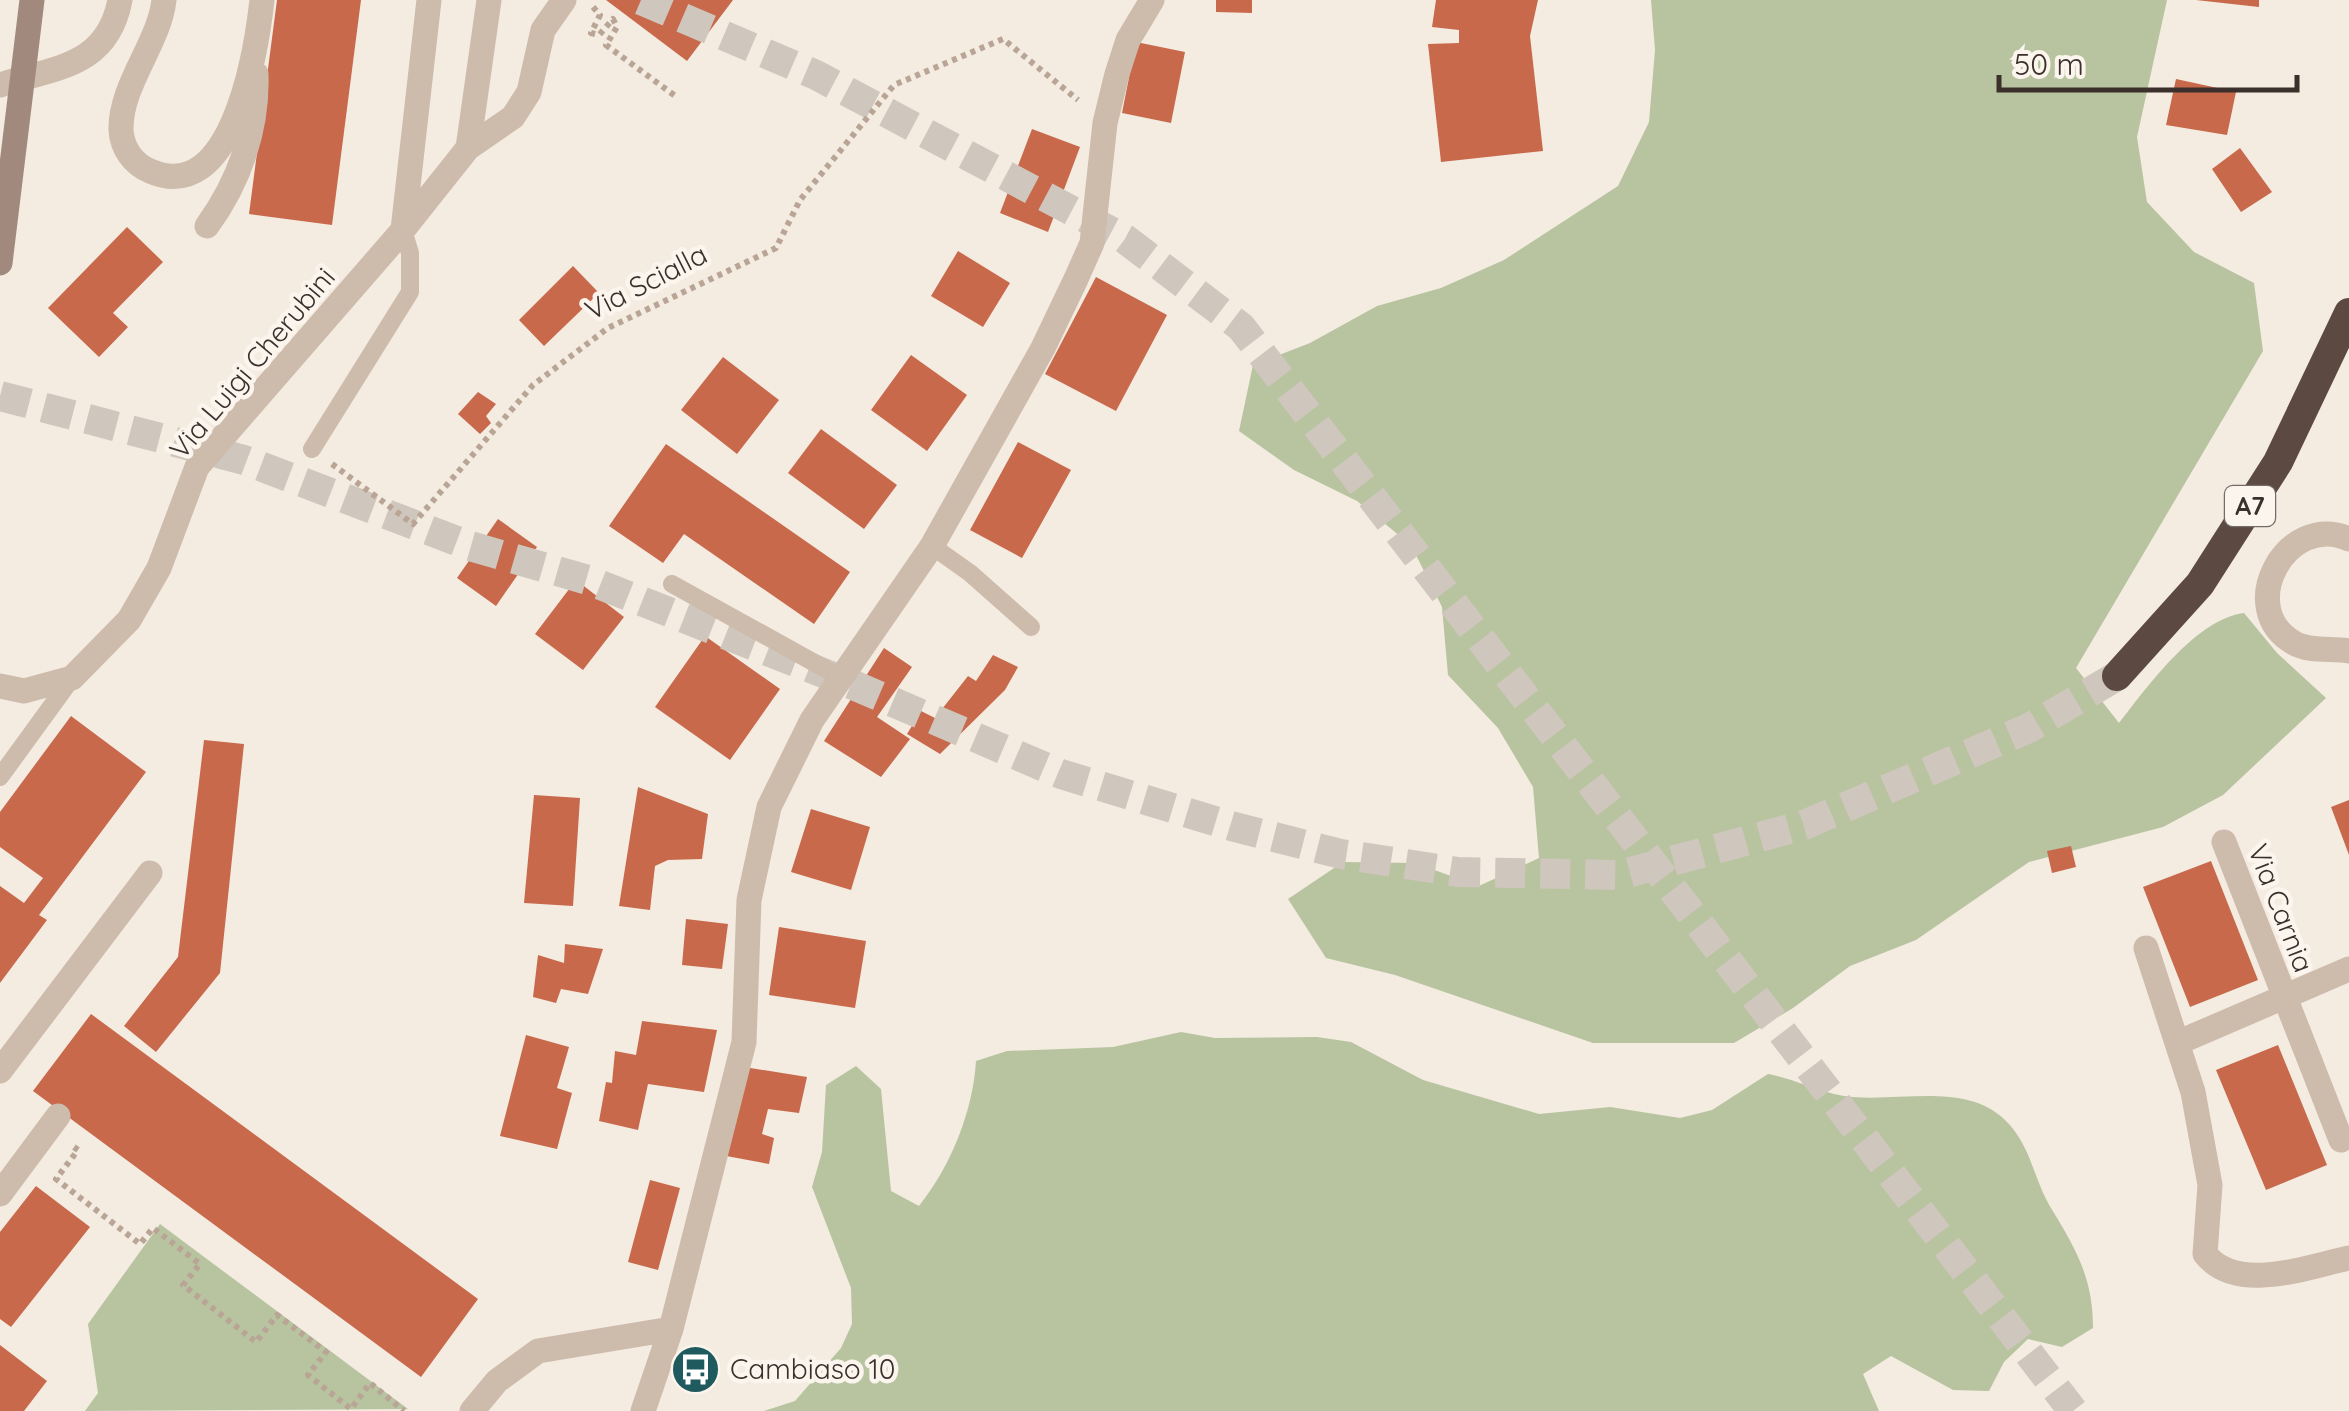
<svg xmlns="http://www.w3.org/2000/svg" width="2349" height="1411" font-family="Quicksand,sans-serif">
	<rect width="100%" height="100%" fill="#f4ebe1"/>
	<path fill="#b8c4a0" d="M 1651,0 L 2167,0 L 2137,137 L 2147,202 L 2194,252 L 2254,283 L 2263,351 L 2076,668 L 2119,723 C 2148,686 2196,619 2244,613 L 2277,653 L 2326,698 L 2223,795 L 2163,827 L 2029,862 L 1916,940 L 1850,966 L 1793,1008 L 1734,1043 L 1593,1043 L 1395,975 L 1326,958 L 1288,899 L 1343,862 L 1415,863 L 1479,886 L 1539,858 L 1533,787 L 1498,728 L 1448,675 L 1442,607 L 1411,545 L 1357,501 L 1294,470 L 1239,431 L 1253,365 L 1310,343 L 1377,306 L 1441,288 L 1504,260 L 1618,186 L 1649,122 L 1655,50 Z
		M 1181,1032 L 1215,1038 L 1317,1037 L 1351,1042 L 1423,1080 L 1539,1114 L 1610,1107 L 1680,1118 L 1712,1110 L 1768,1074 C 1791,1078 1811,1088 1834,1094 C 1886,1107 1962,1078 2005,1120 C 2031,1145 2033,1178 2051,1208 C 2076,1249 2093,1278 2093,1328 L 2062,1347 L 2028,1339 L 2004,1362 L 1989,1391 L 1953,1390 L 1891,1356 L 1863,1374 L 1879,1411 L 764,1411 L 795,1401 L 841,1348 L 852,1324 L 851,1288 L 812,1187 L 822,1152 L 826,1085 L 856,1066 L 881,1089 L 891,1191 L 919,1206 C 951,1166 973,1111 976,1061 L 1007,1051 L 1113,1047 Z
		M 160,1224 L 408,1409 L 85,1411 L 98,1393 L 88,1324 Z"/>
	<path fill="#c8694b" d="M 277,0 L 361,0 L 332,225 L 249,214 Z
		M 606,0 L 733,0 L 687,61 Z
		M 1216,0 L 1252,0 L 1252,13 L 1216,12 Z
		M 1436,0 L 1538,0 L 1530,36 L 1543,151 L 1441,162 L 1428,44 L 1459,43 L 1459,30 L 1432,27 Z
		M 2196,0 L 2259,0 L 2259,7 Z
		M 1136,42 L 1185,52 L 1171,123 L 1122,113 Z
		M 2176,79 L 2236,92 L 2227,135 L 2166,125 Z
		M 1032,129 L 1080,147 L 1048,232 L 1000,213 Z
		M 2240,148 L 2272,192 L 2241,212 L 2212,169 Z
		M 127,227 L 163,262 L 113,313 L 128,327 L 99,357 L 48,308 Z
		M 958,251 L 1010,283 L 983,327 L 931,296 Z
		M 573,266 L 599,293 L 544,346 L 519,320 Z
		M 1096,277 L 1167,315 L 1116,411 L 1045,374 Z
		M 911,355 L 967,395 L 927,451 L 871,410 Z
		M 723,357 L 779,400 L 737,454 L 681,410 Z
		M 478,392 L 496,404 L 486,416 L 491,423 L 480,434 L 458,414 Z
		M 821,429 L 897,485 L 864,529 L 788,473 Z
		M 1018,442 L 1071,470 L 1022,558 L 970,530 Z
		M 666,444 L 850,572 L 814,624 L 684,534 L 663,563 L 609,526 Z
		M 498,519 L 537,547 L 496,606 L 457,578 Z
		M 576,580 L 624,617 L 583,670 L 535,634 Z
		M 705,636 L 780,689 L 730,760 L 655,707 Z
		M 884,648 L 912,667 L 877,717 L 910,739 L 881,777 L 824,741 Z
		M 993,655 L 1018,667 L 1005,690 L 940,754 L 907,734 L 921,711 L 935,718 L 968,676 L 976,681 Z
		M 71,716 L 146,772 L 39,915 L 47,920 L 0,983 L 0,886 L 24,903 L 43,878 L 0,847 L 0,812 Z
		M 204,740 L 244,744 L 220,973 L 156,1052 L 124,1026 L 178,957 Z
		M 638,787 L 708,814 L 702,859 L 668,860 L 655,866 L 650,910 L 619,906 Z
		M 534,795 L 580,798 L 573,906 L 524,903 Z
		M 2349,800 L 2349,855 L 2331,807 Z
		M 811,809 L 870,827 L 851,890 L 791,872 Z
		M 2071,846 L 2076,867 L 2052,873 L 2047,851 Z
		M 2211,861 L 2258,980 L 2190,1007 L 2143,887 Z
		M 686,919 L 728,924 L 722,969 L 682,965 Z
		M 779,927 L 866,941 L 855,1008 L 769,995 Z
		M 565,944 L 603,949 L 588,994 L 561,989 L 556,1003 L 533,997 L 538,955 L 564,963 Z
		M 91,1014 L 478,1299 L 421,1377 L 33,1091 Z
		M 642,1021 L 717,1030 L 704,1092 L 648,1084 L 638,1130 L 599,1121 L 606,1082 L 612,1083 L 615,1051 L 636,1055 Z
		M 526,1035 L 569,1047 L 557,1088 L 572,1093 L 557,1149 L 500,1136 Z
		M 2278,1045 L 2327,1165 L 2266,1190 L 2216,1070 Z
		M 744,1067 L 807,1077 L 799,1113 L 768,1109 L 762,1134 L 774,1138 L 769,1164 L 721,1155 Z
		M 650,1180 L 680,1188 L 658,1270 L 628,1262 Z
		M 36,1186 L 90,1227 L 11,1327 L 0,1319 L 0,1232 Z
		M 0,1345 L 47,1381 L 24,1411 L 0,1411 Z"/>
	<g fill="none" stroke-linecap="round" stroke-linejoin="round">
		<path stroke="#cfc6bd" stroke-width="30" stroke-dasharray="30 15" stroke-linecap="butt" d="M 641,0 L 816,75 L 1125,239 L 1241,327 L 2073,1411
			M 0,396 L 244,460 L 470,546 L 588,580 L 851,684 L 1061,774 L 1231,826 L 1341,854 L 1458,872 L 1620,875 L 1804,825 L 2029,728 L 2117,676"/>
		<path stroke="#b9a596" stroke-width="6" stroke-dasharray="5 5" stroke-linecap="butt" d="M 593,7 L 600,15 L 591,33 L 599,35 L 613,19 L 617,27 L 606,45 L 678,98
			M 332,464 L 413,524 L 533,385 L 608,328 L 776,248 L 800,200 L 894,85 L 1003,39 L 1078,100
			M 74,1147 L 78,1150 L 56,1179 L 140,1244 L 153,1228 L 200,1264 L 183,1285 L 256,1342 L 277,1315 L 326,1352 L 308,1375 L 351,1409 L 370,1383 L 404,1411"/>
		<path stroke="#cdbbac" stroke-width="18" d="M 312,449 L 410,292 L 410,253 L 403,230
			M 932,546 L 970,573 L 1031,627
			M 672,584 L 840,677
			M 0,777 L 72,678"/>
		<path stroke="#cdbbac" stroke-width="25" d="M 164,0 C 159,44 120,85 121,130 C 122,148 133,164 150,171 C 232,207 256,53 262,0
			M 0,85 C 56,67 107,67 120,0
			M 468,148 L 489,0
			M 207,226 C 239,182 258,129 256,74
			M 406,226 L 468,148 L 513,117 L 529,92 L 543,30 L 564,0
			M 2349,539 C 2286,511 2234,609 2294,643 C 2309,652 2332,648 2349,651
			M 0,686 L 24,691 L 72,678 L 129,620 L 159,568 L 197,467 L 403,230 L 429,0
			M 2224,842 L 2341,1140
			M 2146,948 L 2193,1092 L 2210,1185 L 2205,1254 C 2237,1294 2306,1267 2349,1258
			M 2177,1043 L 2349,969
			M 0,1071 L 150,873
			M 0,1194 L 58,1116
			M 472,1411 L 497,1381 L 538,1351 L 671,1329
			M 643,1411 L 671,1329 L 744,1042 L 749,900 L 769,807 L 812,720 L 932,546 L 1043,348 L 1076,279 L 1092,243 L 1105,123 L 1117,74 L 1128,40 L 1152,0"/>
		<path stroke="#5c4a42" stroke-width="30" d="M 2117,676 L 2200,584 L 2278,462 L 2349,313"/>
		<path stroke="#a18a7d" stroke-width="25" d="M 0,263 L 32,0"/>
	</g>
	<defs>
		<symbol id="bus-disc" viewBox="-11 -11 22 22"><circle r="9.5" fill="#1f5a5e" stroke="#fbf5ee"/><path d="M-5-6H5V4H4V6H2V4H-2V6H-4V4H-5ZM-3.5-4V0h7V-4ZM-3.5 1.2v1.5H-2V1.2ZM2 1.2v1.5H3.5V1.2Z" fill="#fff"/></symbol>
	</defs>
	<g fill-rule="evenodd">
		<use href="#bus-disc" x="668" y="1342" width="55" height="55"/>
	</g>
	<g text-anchor="middle" stroke-width="9" stroke-linejoin="round" paint-order="stroke">
		<rect fill="#fbf5ee" stroke="#756b66" stroke-width="2.5" x="2225" y="486" width="50" height="40" rx="8"/>
		<g font-size="25" font-weight="bold" fill="#3b302b">
			<text x="2250" y="515">A7</text>
		</g>
		<g font-size="28" fill="#3b302b" stroke="#fbf5ee">
			<text transform="translate(646 282) rotate(-27)" y="10">Via Scialla</text>
			<text transform="translate(252 363) rotate(-50)" y="10">Via Luigi Cherubini</text>
			<text transform="translate(2281 908) rotate(69)" y="10">Via Carnia</text>
		</g>
		<g font-size="28" fill="#3b302b" stroke="#fbf5ee" text-anchor="start">
			<text x="730" y="1379">Cambiaso 10</text>
		</g>
	</g>
	<path d="M1999 75v15h298v-15" fill="none" stroke="#3b302b" stroke-width="5"/>
	<text x="2014" y="75" font-size="30" fill="#3b302b" stroke="#fbf5ee" stroke-width="8" paint-order="stroke">50 m</text>
</svg>
